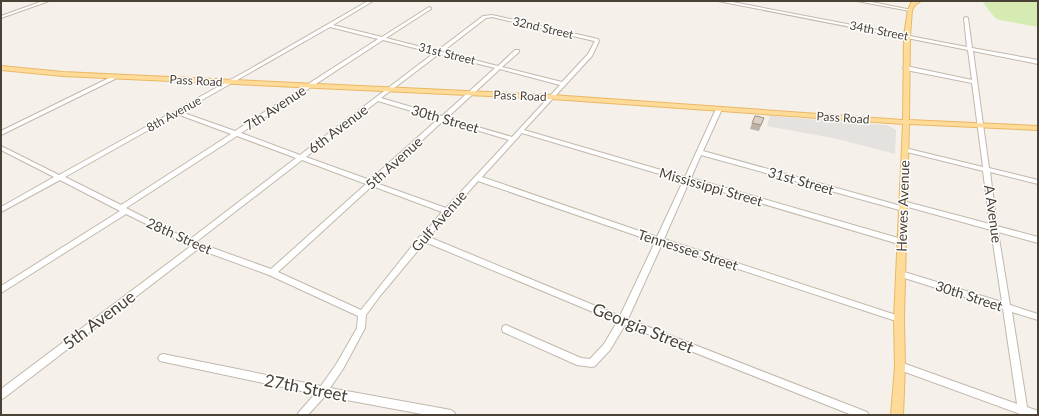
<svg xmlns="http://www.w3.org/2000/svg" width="1039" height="416" font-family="Lato,sans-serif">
	<rect width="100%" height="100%" fill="#f5f1ea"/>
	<path fill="#d5ebb2" d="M 982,1 L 1038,1 L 1038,27 L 1000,20 L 995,18 Z"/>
	<path fill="#e4e1de" d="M 770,116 L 887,125 L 896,130 L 895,154 L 838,139 L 767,126 Z"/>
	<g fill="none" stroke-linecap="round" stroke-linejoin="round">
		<defs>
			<path id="minor" d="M 43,1 L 49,1 L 1,18 L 1,16 Z
				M 368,1 L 373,1 L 333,25 L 382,37 L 429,7 L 431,8 L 431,9 L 386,38 L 437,51 L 483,16 L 492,15 L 598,39 L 599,41 L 592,56 L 524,130 L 685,177 L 716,109 L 719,107 L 722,109 L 703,151 L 905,207 L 907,209 L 903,211 L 701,155 L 691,178 L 905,240 L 906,242 L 905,244 L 902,245 L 689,182 L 664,239 L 899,316 L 902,317 L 903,319 L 902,321 L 899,322 L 662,244 L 628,319 L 867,412 L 869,415 L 852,415 L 625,325 L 610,350 L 595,366 L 592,367 L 577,365 L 503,332 L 502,329 L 503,326 L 506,325 L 581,358 L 590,359 L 604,344 L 617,322 L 425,242 L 380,296 L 366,315 L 365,328 L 343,369 L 330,388 L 451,410 L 454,412 L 456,415 L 427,415 L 325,396 L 308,415 L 297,415 L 299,412 L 315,394 L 160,361 L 158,358 L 160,355 L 163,354 L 321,386 L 337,363 L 357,328 L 358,316 L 269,275 L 198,249 L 4,398 L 1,399 L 1,389 L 191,246 L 126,214 L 1,293 L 1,286 L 120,211 L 60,180 L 1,212 L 1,207 L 54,177 L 1,150 L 1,146 L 59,175 L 250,69 ZM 492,17 L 594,41 L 595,41 L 588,54 L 562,82 L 502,67 L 519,52 L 519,50 L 515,50 L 498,66 L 442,52 L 486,18 ZM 330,27 L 378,39 L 235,131 L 181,112 ZM 383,40 L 434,53 L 300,155 L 241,133 ZM 439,54 L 495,68 L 442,116 L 381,98 ZM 500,69 L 560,85 L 512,137 L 447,118 ZM 378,101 L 438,119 L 370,180 L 306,157 ZM 177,114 L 231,134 L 121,205 L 65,177 ZM 444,120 L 509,140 L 446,208 L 376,183 ZM 522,133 L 683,181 L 657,237 L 482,177 ZM 237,136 L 296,158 L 189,240 L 126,208 ZM 302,160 L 366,184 L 271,269 L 196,242 ZM 478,181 L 655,242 L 620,316 L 429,237 ZM 372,186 L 442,212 L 422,236 L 420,236 L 361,310 L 278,272 Z
				M 718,1 L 727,1 L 967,47 L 964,18 L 966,17 L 968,18 L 972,48 L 1038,60 L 1038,64 L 973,51 L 989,168 L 1038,180 L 1038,184 L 990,172 L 997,226 L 1038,237 L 1038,243 L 998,232 L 1010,305 L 1038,314 L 1038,320 L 1012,312 L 1027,407 L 1038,411 L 1038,415 L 1023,415 L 897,369 L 895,366 L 897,363 L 900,362 L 1017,404 L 1003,309 L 898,276 L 897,274 L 898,272 L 901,271 L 1002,302 L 991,230 L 901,205 L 900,203 L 903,201 L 990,224 L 983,171 L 903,151 L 902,150 L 905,148 L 983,167 L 972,83 L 906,70 L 903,68 L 906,66 L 972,80 L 968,50 Z
				M 857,1 L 866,1 L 912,10 L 910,11 Z
				M 115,75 L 117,76 L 117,78 L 1,135 L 1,131 Z"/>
			<path id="major" d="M 915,1 L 921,1 L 915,5 L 912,10 L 910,36 L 909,120 L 1038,126 L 1038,130 L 909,124 L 904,319 L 905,366 L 903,415 L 891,415 L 895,366 L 894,319 L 903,124 L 552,99 L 63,76 L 1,70 L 1,66 L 63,72 L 552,95 L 903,120 L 904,36 L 908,10 L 911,3 Z"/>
		</defs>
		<use href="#minor" stroke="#c2b8ac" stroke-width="2"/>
		<use href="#major" stroke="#e9b865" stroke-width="2"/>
		<use href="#minor" fill="#fff" fill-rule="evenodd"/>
		<use href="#major" fill="#ffdb99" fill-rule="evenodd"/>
	</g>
	<path fill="#bcb2a7" d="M 764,118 L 759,131 L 750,129 L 752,123 Z"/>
	<path fill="#dbcfc2" stroke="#999188" d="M 755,116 L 757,116 L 764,118 L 761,125 L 752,123 Z"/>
	<g text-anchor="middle" stroke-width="3" stroke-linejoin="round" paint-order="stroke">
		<g font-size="12" fill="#4a4137" stroke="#fff">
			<text transform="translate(543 28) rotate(13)" y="4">32nd Street</text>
			<text transform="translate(879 31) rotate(11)" y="4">34th Street</text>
			<text transform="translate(447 54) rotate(14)" y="4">31st Street</text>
			<text transform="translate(196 81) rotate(3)" y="4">Pass Road</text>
			<text transform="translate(520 96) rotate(2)" y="4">Pass Road</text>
			<text transform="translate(174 114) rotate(-29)" y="4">8th Avenue</text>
			<text transform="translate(843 118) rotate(4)" y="4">Pass Road</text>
		</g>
		<g font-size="14" fill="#4a4137" stroke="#fff">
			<text transform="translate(275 108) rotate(-33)" y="5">7th Avenue</text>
			<text transform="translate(445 119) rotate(16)" y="5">30th Street</text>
			<text transform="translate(338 129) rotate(-37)" y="5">6th Avenue</text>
			<text transform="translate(394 163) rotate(-42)" y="5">5th Avenue</text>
			<text transform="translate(801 181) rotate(16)" y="5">31st Street</text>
			<text transform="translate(711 187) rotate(16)" y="5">Mississippi Street</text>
			<text transform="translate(903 206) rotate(-88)" y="5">Hewes Avenue</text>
			<text transform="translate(993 214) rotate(82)" y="5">A Avenue</text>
			<text transform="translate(439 221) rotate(-49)" y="5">Gulf Avenue</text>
			<text transform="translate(179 236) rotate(24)" y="5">28th Street</text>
			<text transform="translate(688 250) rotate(18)" y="5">Tennessee Street</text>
			<text transform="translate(969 296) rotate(18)" y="5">30th Street</text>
		</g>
		<g font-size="17" fill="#4a4137" stroke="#fff">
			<text transform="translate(99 320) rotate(-37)" y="6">5th Avenue</text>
			<text transform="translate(643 328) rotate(22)" y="6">Georgia Street</text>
			<text transform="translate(306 388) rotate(11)" y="6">27th Street</text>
		</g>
	</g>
	<rect width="1039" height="416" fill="none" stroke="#4a4137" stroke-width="4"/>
</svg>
